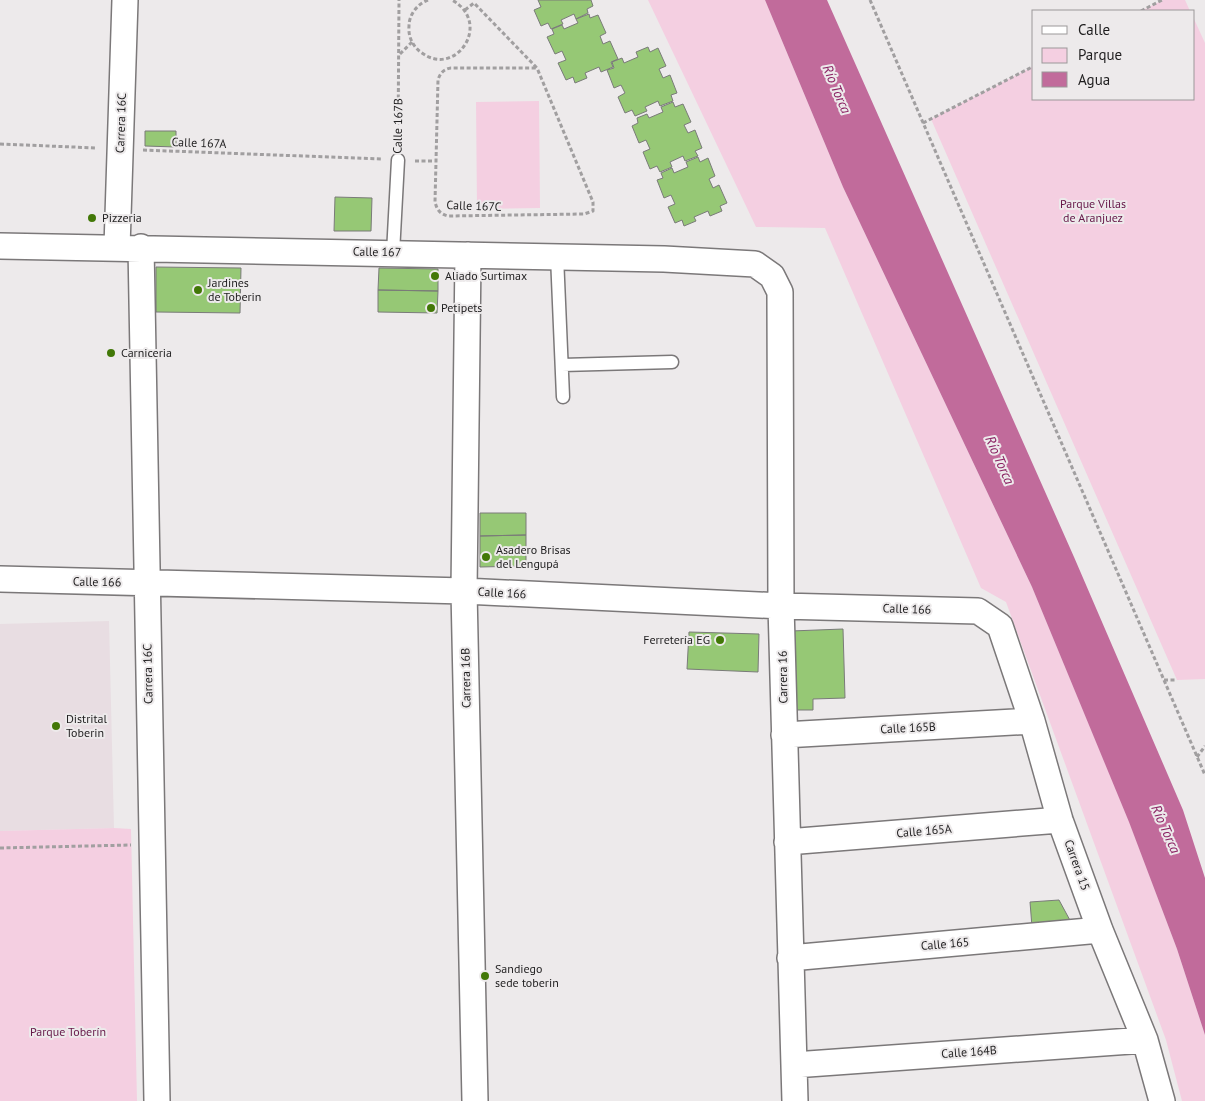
<svg xmlns="http://www.w3.org/2000/svg" width="1205" height="1101" font-family="'PT Sans',sans-serif">
	<rect width="100%" height="100%" fill="#edeaeb"/>
	<path fill="#e8dde2" d="M 109,621 L 114,828 L 0,831 L 0,624 Z"/>
	<path fill="#f4cfe1" d="M 648,0 L 765,0 L 843,187 L 1032,587 L 1129,821 L 1177,949 L 1205,1035 L 1205,1101 L 1182,1101 L 1166,1040 L 1006,602 L 981,588 L 825,228 L 756,227 Z
		M 1163,0 L 1185,0 L 1190,11 L 1141,11 Z
		M 1194,19 L 1205,43 L 1205,679 L 1177,680 L 931,119 L 1034,66 L 1034,99 L 1194,99 Z
		M 539,101 L 540,208 L 477,209 L 476,102 Z
		M 114,828 L 131,829 L 137,1101 L 0,1101 L 0,831 Z"/>
	<path fill="#c16b9b" d="M 765,0 L 827,0 L 1074,557 L 1183,810 L 1205,878 L 1205,1035 L 1177,949 L 1129,822 L 1032,587 L 843,187 Z"/>
	<path fill="#96c875" stroke="#7a7b79" d="M 538,0 L 591,0 L 593,6 L 587,9 L 588,13 L 576,19 L 574,14 L 561,20 L 563,24 L 551,29 L 548,23 L 541,26 L 534,10 L 541,7 Z
		M 589,14 L 590,18 L 598,15 L 606,33 L 600,36 L 603,44 L 610,41 L 618,59 L 611,62 L 613,67 L 601,72 L 599,67 L 585,73 L 587,78 L 575,83 L 573,77 L 566,80 L 558,63 L 566,60 L 562,51 L 555,54 L 547,37 L 554,34 L 552,29 L 562,25 L 564,29 L 578,23 L 576,19 Z
		M 648,47 L 650,52 L 658,48 L 666,66 L 659,69 L 663,78 L 670,75 L 677,93 L 671,95 L 673,101 L 660,106 L 658,101 L 645,107 L 647,111 L 635,116 L 632,110 L 625,113 L 618,97 L 625,93 L 621,85 L 614,88 L 607,70 L 614,68 L 612,62 L 622,58 L 624,63 L 638,57 L 636,52 Z
		M 673,102 L 675,107 L 683,104 L 691,122 L 684,125 L 688,133 L 695,130 L 702,148 L 695,151 L 698,156 L 685,161 L 683,156 L 670,162 L 672,167 L 660,172 L 657,166 L 650,169 L 643,152 L 650,149 L 646,140 L 639,143 L 632,126 L 638,123 L 637,118 L 647,114 L 649,118 L 663,112 L 661,107 Z
		M 145,131 L 176,131 L 176,147 L 145,146 Z
		M 698,157 L 700,162 L 708,158 L 715,176 L 709,179 L 713,188 L 719,185 L 727,203 L 720,206 L 722,211 L 710,216 L 708,211 L 694,217 L 696,221 L 684,226 L 682,220 L 675,223 L 668,207 L 675,204 L 671,195 L 664,198 L 657,180 L 663,178 L 661,173 L 672,168 L 674,173 L 688,167 L 686,162 Z
		M 335,197 L 372,198 L 371,231 L 334,231 Z
		M 156,267 L 241,268 L 240,313 L 156,312 Z
		M 379,268 L 438,269 L 438,291 L 378,290 Z
		M 378,290 L 438,291 L 437,313 L 378,312 Z
		M 480,513 L 526,513 L 526,535 L 480,536 Z
		M 526,535 L 526,566 L 480,567 L 480,536 Z
		M 843,629 L 845,698 L 813,699 L 813,710 L 793,710 L 791,631 Z
		M 689,632 L 759,634 L 758,672 L 687,669 Z
		M 1059,900 L 1072,924 L 1032,927 L 1030,902 Z"/>
	<g fill="none" stroke-linecap="round" stroke-linejoin="round">
		<defs>
			<path id="lane" d="M 393,253 L 398,160
				M 557,256 L 563,397
				M 562,365 L 672,362"/>
			<path id="street" d="M 0,246 L 664,259 L 755,264 L 772,276 L 780,292 L 781,606 L 795,1101
				M 117,247 L 125,0
				M 141,247 L 157,1101
				M 468,255 L 464,591 L 475,1101
				M 0,579 L 464,591 L 781,606 L 978,611 L 1000,626 L 1032,721 L 1060,820 L 1100,930 L 1145,1040 L 1162,1101
				M 784,735 L 1032,721
				M 787,842 L 1060,820
				M 790,958 L 1100,930
				M 794,1065 L 1145,1040"/>
		</defs>
		<use href="#lane" stroke="#7b7879" stroke-width="15"/>
		<use href="#street" stroke="#7b7879" stroke-width="28"/>
		<path stroke="#a19fa0" stroke-width="3" stroke-dasharray="4 2.5" stroke-linecap="butt" d="M 428,0 C 417,4 409,15 409,26 C 408,37 413,47 422,53 C 456,78 493,23 452,0
			M 870,0 L 1205,775
			M 465,10 L 474,3 L 537,68 L 593,202 L 593,211 L 584,214 L 448,216 C 440,214 437,210 435,202 L 438,80 C 440,73 444,69 451,68 L 537,68
			M 1141,11 L 1162,0
			M 400,54 L 412,42
			M 923,123 L 1034,66
			M 0,144 L 97,148
			M 398,144 L 399,0
			M 143,150 L 382,159
			M 415,161 L 436,161
			M 1164,680 L 1177,680
			M 1197,757 L 1205,746
			M 0,848 L 131,845"/>
		<use href="#lane" stroke="#fff" stroke-width="12"/>
		<use href="#street" stroke="#fff" stroke-width="25"/>
	</g>
	<g fill="#427807" stroke="#edeaeb" stroke-width="2">
		<circle cx="92" cy="218" r="5"/>
		<circle cx="435" cy="276" r="5"/>
		<circle cx="198" cy="290" r="5"/>
		<circle cx="431" cy="308" r="5"/>
		<circle cx="111" cy="353" r="5"/>
		<circle cx="486" cy="557" r="5"/>
		<circle cx="720" cy="640" r="5"/>
		<circle cx="56" cy="726" r="5"/>
		<circle cx="485" cy="976" r="5"/>
	</g>
	<g text-anchor="middle" stroke-width="4" stroke-linejoin="round" paint-order="stroke">
		<g font-size="12" fill="#1f1e1f" stroke="#edeaeb">
			<text transform="translate(121 123) rotate(-88)" y="4">Carrera 16C</text>
			<text transform="translate(398 126) rotate(-89)" y="4">Calle 167B</text>
			<text transform="translate(199 143) rotate(2)" y="4">Calle 167A</text>
			<text transform="translate(474 206) rotate(2)" y="4">Calle 167C</text>
			<text transform="translate(377 252) rotate(1)" y="4">Calle 167</text>
			<text transform="translate(97 582) rotate(1)" y="4">Calle 166</text>
			<text transform="translate(502 593) rotate(3)" y="4">Calle 166</text>
			<text transform="translate(907 609) rotate(2)" y="4">Calle 166</text>
			<text transform="translate(148 674) rotate(-91)" y="4">Carrera 16C</text>
			<text transform="translate(783 677) rotate(-91)" y="4">Carrera 16</text>
			<text transform="translate(466 678) rotate(-91)" y="4">Carrera 16B</text>
			<text transform="translate(908 728) rotate(-3)" y="4">Calle 165B</text>
			<text transform="translate(924 831) rotate(-5)" y="4">Calle 165A</text>
			<text transform="translate(1077 865) rotate(70)" y="4">Carrera 15</text>
			<text transform="translate(945 944) rotate(-5)" y="4">Calle 165</text>
			<text transform="translate(969 1052) rotate(-4)" y="4">Calle 164B</text>
		</g>
		<g font-size="12" fill="#651748" stroke="#edeaeb">
			<text x="1093" y="208">Parque Villas<tspan x="1093" dy="14">de Aranjuez</tspan></text>
			<text x="68" y="1036">Parque Toberín</text>
		</g>
		<g font-size="12" fill="#1f1e1f" stroke="#edeaeb" text-anchor="start">
			<text x="102" y="222">Pizzeria</text>
			<text x="445" y="280">Aliado Surtimax</text>
			<text x="208" y="287">Jardines<tspan x="208" dy="14">de Toberin</tspan></text>
			<text x="441" y="312">Petipets</text>
			<text x="121" y="357">Carniceria</text>
			<text x="496" y="554">Asadero Brisas<tspan x="496" dy="14">del Lengupá</tspan></text>
			<text x="710" y="644" text-anchor="end">Ferretería EG</text>
			<text x="66" y="723">Distrital<tspan x="66" dy="14">Toberin</tspan></text>
			<text x="495" y="973">Sandiego<tspan x="495" dy="14">sede toberin</tspan></text>
		</g>
		<g font-size="14" font-style="italic" fill="#8b2364" stroke="#edeaeb">
			<text transform="translate(837 89) rotate(67)" y="5">Río Torca</text>
			<text transform="translate(1000 460) rotate(66)" y="5">Río Torca</text>
			<text transform="translate(1166 829) rotate(66)" y="5">Río Torca</text>
		</g>
	</g>
	<rect x="1032" y="10" width="162" height="90" fill="#edeaeb" stroke="#9b9899"/>
	<rect x="1042" y="26" width="25" height="8" fill="#ffffff" stroke="#9b9899"/>
	<text x="1078" y="35" font-size="15" fill="#1f1e1f">Calle</text>
	<rect x="1042" y="48" width="25" height="15" fill="#f4cfe1" stroke="#9b9899"/>
	<text x="1078" y="60" font-size="15" fill="#1f1e1f">Parque</text>
	<rect x="1042" y="72" width="25" height="15" fill="#c16b9b" stroke="#9b9899"/>
	<text x="1078" y="85" font-size="15" fill="#1f1e1f">Agua</text>
</svg>
